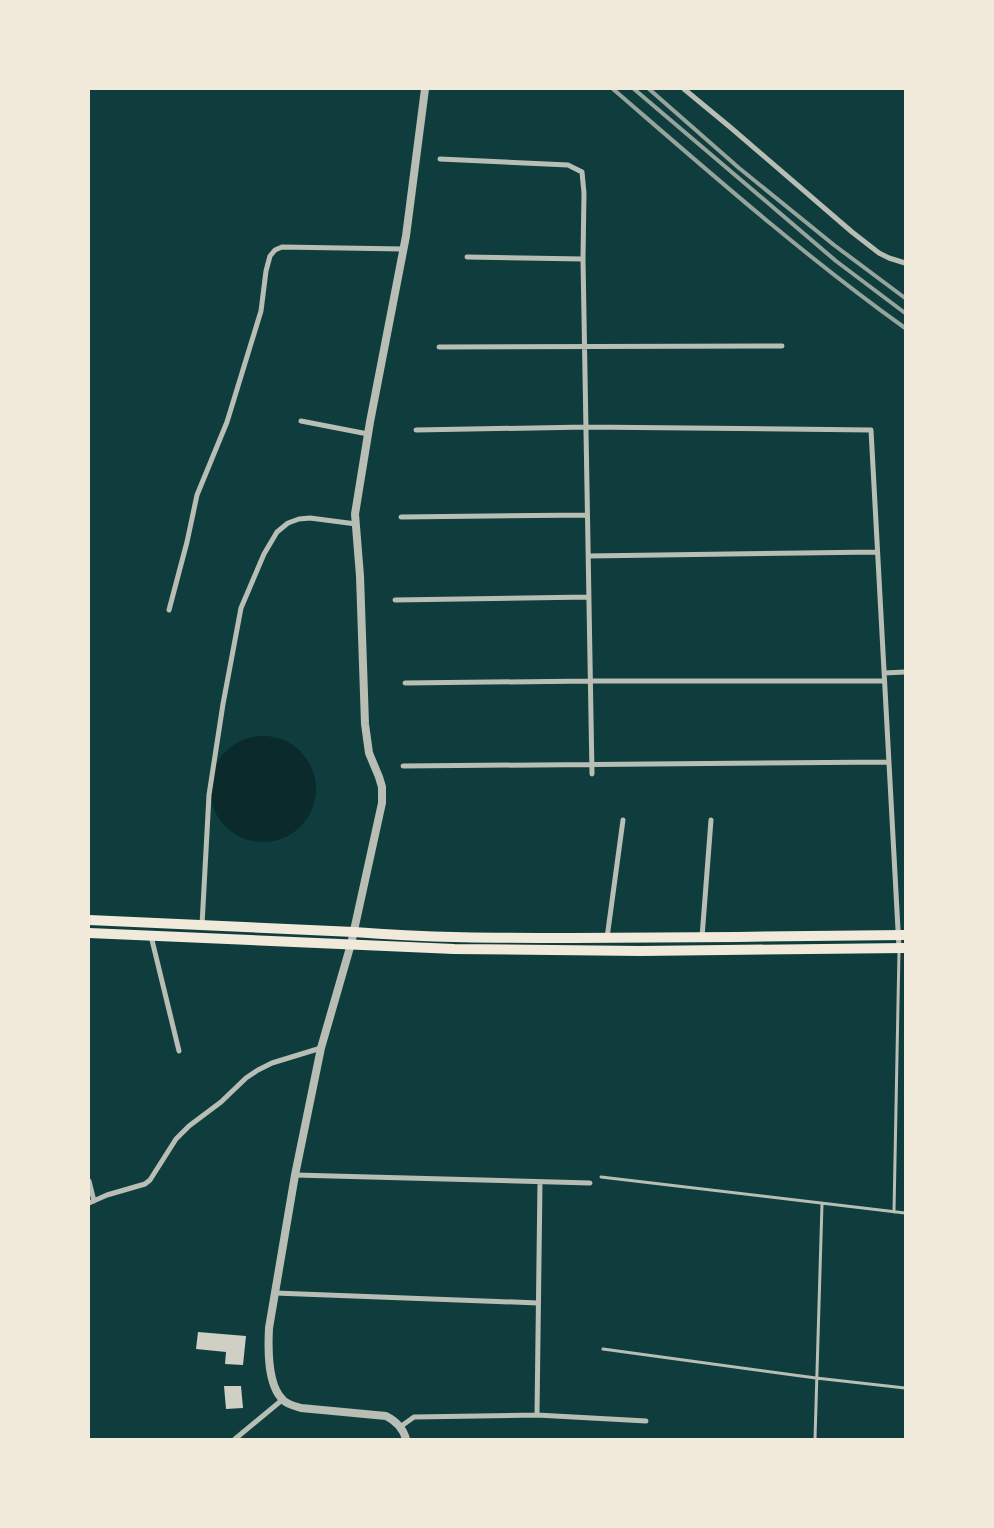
<svg xmlns="http://www.w3.org/2000/svg" width="994" height="1528" font-family="'Space Grotesk',sans-serif">
	<rect width="100%" height="100%" fill="#0f3d3e"/>
	<path fill="#0a2a2b" d="M210 789a53 53 0 1 1 106 0a53 53 0 1 1-106 0Z"/>
	<path fill="#cfcfc3" d="M 198,1332 L 246,1336 L 243,1365 L 225,1364 L 226,1352 L 196,1349 Z
		M 224,1386 L 241,1386 L 243,1408 L 226,1409 Z"/>
	<g fill="none" stroke-linecap="round" stroke-linejoin="round">
		<path stroke="#b8beb3" stroke-width="3" d="M 601,1177 L 905,1213
			M 894,1212 L 899,951
			M 603,1349 L 816,1378 L 905,1388
			M 815,1439 L 822,1204"/>
		<path stroke="#b8beb3" stroke-width="5" d="M 684,89 L 730,127 L 852,232 L 879,253 L 889,258 L 905,263
			M 440,159 L 568,165 L 582,172 L 584,193 L 583,259 L 467,257
			M 583,259 L 592,774
			M 439,347 L 782,346
			M 301,421 L 368,434
			M 416,430 L 586,427 L 871,430 L 899,948
			M 401,517 L 587,515
			M 588,556 L 877,552
			M 395,600 L 589,597
			M 169,610 L 187,542 L 197,495 L 227,422 L 261,311 L 266,271 L 270,256 L 275,250 L 282,247 L 403,249
			M 884,673 L 905,672
			M 405,683 L 591,681 L 884,681
			M 403,766 L 889,762
			M 202,925 L 209,795 L 223,704 L 241,608 L 264,554 L 277,532 L 288,523 L 299,519 L 310,518 L 356,524
			M 151,936 L 179,1051
			M 702,937 L 711,820
			M 607,938 L 623,820
			M 295,1175 L 590,1183
			M 89,1181 L 94,1201
			M 89,1203 L 107,1195 L 145,1184 L 150,1180 L 176,1139 L 189,1126 L 221,1102 L 246,1078 L 258,1070 L 272,1063 L 321,1048
			M 275,1293 L 538,1303
			M 537,1415 L 540,1182
			M 400,1427 L 414,1417 L 537,1415 L 646,1421
			M 235,1439 L 282,1400"/>
		<path stroke="#b8beb3" stroke-width="8" d="M 406,1439 C 403,1428 396,1421 386,1416 L 301,1408 C 295,1406 288,1405 283,1400 C 267,1385 268,1348 269,1328 L 295,1175 L 321,1048 L 351,944 L 382,803 L 382,787 L 379,777 L 369,753 L 365,724 L 360,576 L 355,514 L 370,422 L 406,236 L 425,89"/>
		<path stroke="#f1e9da" stroke-width="10" d="M 89,920 L 354,932 C 426,938 500,938 573,938 C 684,938 794,936 905,935
			M 89,933 L 454,949 L 641,951 L 905,948"/>
		<path stroke="#97a49c" stroke-width="4" d="M 613,89 C 708,171 803,255 905,328
			M 634,89 L 836,261 L 905,313
			M 649,89 L 739,168 L 834,245 L 905,298"/>
	</g>
	<rect width="994" height="1528" fill="none" stroke="#f1e9da" stroke-width="180"/>
</svg>
